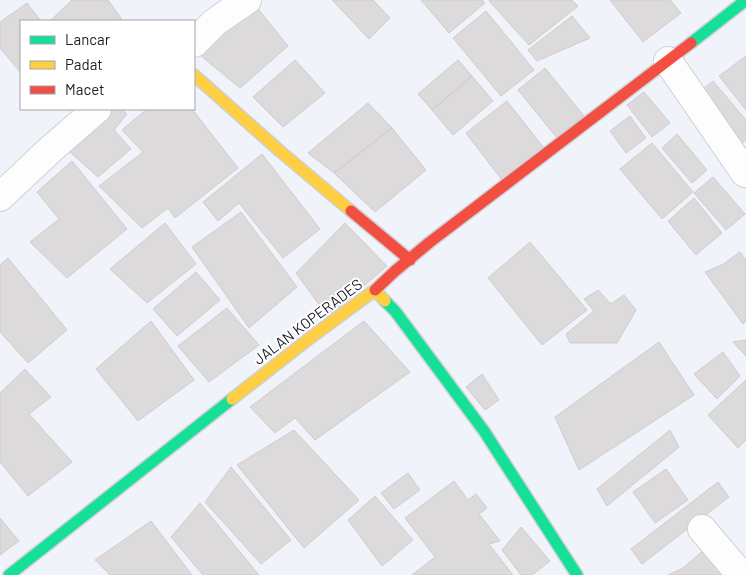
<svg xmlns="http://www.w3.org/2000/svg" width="746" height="575" font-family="Barlow,sans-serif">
	<rect width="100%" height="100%" fill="#f1f3fa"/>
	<path fill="#dcdadb" stroke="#cecccd" d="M 72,0 L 108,0 L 123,21 L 50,21 Z
		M 251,0 L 288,46 L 240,88 L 194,50 Z
		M 332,0 L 373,0 L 390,18 L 369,39 Z
		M 421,0 L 482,0 L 485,3 L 449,33 Z
		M 491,0 L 572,0 L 578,6 L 529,45 L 489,1 Z
		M 610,0 L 670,0 L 681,13 L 643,42 Z
		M 27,3 L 41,21 L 21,21 L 21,73 L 0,48 L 0,22 Z
		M 486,11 L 534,70 L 501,96 L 453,38 Z
		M 572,16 L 590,38 L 537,61 L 528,50 Z
		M 746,56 L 746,110 L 719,76 Z
		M 295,60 L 325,93 L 283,127 L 253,97 Z
		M 458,60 L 472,76 L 432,110 L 418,94 Z
		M 545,68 L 584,116 L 557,138 L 518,90 Z
		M 472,76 L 493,101 L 453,135 L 432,110 Z
		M 713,81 L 746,120 L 746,140 L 732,151 L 693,97 Z
		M 644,92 L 670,123 L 652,137 L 627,105 Z
		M 507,101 L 544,148 L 502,180 L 466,133 Z
		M 368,103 L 392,128 L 334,173 L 308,153 Z
		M 93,109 L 121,109 L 127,114 L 114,130 L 131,149 L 98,177 L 60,143 Z
		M 147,109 L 192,109 L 238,168 L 175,218 L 168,208 L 142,228 L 99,186 L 143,152 L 122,130 Z
		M 630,116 L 646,138 L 626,153 L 610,131 Z
		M 392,128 L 426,170 L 375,212 L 334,173 Z
		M 677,134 L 707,170 L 692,183 L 662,148 Z
		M 652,143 L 693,192 L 662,219 L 620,169 Z
		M 262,154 L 320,229 L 283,258 L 239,203 L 218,221 L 203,202 Z
		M 72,161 L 127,229 L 67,278 L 30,242 L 59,219 L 37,192 Z
		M 713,177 L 745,214 L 726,230 L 694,193 Z
		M 694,198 L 722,233 L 696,255 L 668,221 Z
		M 241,212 L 297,287 L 249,328 L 192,247 Z
		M 165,223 L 196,264 L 147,303 L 110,269 Z
		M 345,223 L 387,266 L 328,317 L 296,273 Z
		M 530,242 L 587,310 L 542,345 L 488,278 Z
		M 740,252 L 746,260 L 746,321 L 743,324 L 705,272 L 722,265 Z
		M 8,258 L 67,330 L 28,363 L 0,332 L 0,265 Z
		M 196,272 L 220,300 L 177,336 L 153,309 Z
		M 598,290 L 611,304 L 624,295 L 636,310 L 617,343 L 570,343 L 566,334 L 594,311 L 584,299 Z
		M 227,308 L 259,345 L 209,382 L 178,346 Z
		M 151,321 L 194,380 L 138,421 L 96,369 Z
		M 364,321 L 410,372 L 315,440 L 295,418 L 275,433 L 250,407 Z
		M 746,340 L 746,356 L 733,342 Z
		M 659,342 L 694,395 L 579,470 L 555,417 Z
		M 723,352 L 740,376 L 717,399 L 694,374 Z
		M 25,369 L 51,397 L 29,414 L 72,462 L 28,496 L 0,462 L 0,393 Z
		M 482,374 L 499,400 L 485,410 L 466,387 Z
		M 746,380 L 746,440 L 738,448 L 708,415 Z
		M 294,430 L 359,500 L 304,548 L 237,465 Z
		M 670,430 L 679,447 L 607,506 L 597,489 Z
		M 231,467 L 291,540 L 261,564 L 205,502 Z
		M 666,469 L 688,500 L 655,523 L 633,492 Z
		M 408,473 L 420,490 L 394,509 L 381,493 Z
		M 454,481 L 468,500 L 476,494 L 487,508 L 479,514 L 500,541 L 489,544 L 513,575 L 412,575 L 435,557 L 405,518 Z
		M 718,482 L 729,497 L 642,564 L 631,549 Z
		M 375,496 L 413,540 L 382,566 L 348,520 Z
		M 200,503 L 259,575 L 203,575 L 171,537 Z
		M 0,518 L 19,541 L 0,555 Z
		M 151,521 L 192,575 L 110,575 L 95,560 Z
		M 521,527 L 550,561 L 532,575 L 521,575 L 502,550 Z
		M 705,549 L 725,575 L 668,575 L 683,568 Z"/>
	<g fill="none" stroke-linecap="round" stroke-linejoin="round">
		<defs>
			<path id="street" d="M 194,43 L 215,22 L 247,0
				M 668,61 L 745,173
				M 0,197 L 51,149 L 97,109
				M 702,529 L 741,575"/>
			<path id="fast" d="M 691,43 L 746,0
				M 385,301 L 395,311 L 484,431 L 577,575
				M 9,575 L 232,399"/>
			<path id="slow" d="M 194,75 L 281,152 L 351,211
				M 232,399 L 310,338 L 375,290 L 385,301"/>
			<path id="jam" d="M 351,211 L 410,260
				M 375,290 L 395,271 L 430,242 L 691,43"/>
		</defs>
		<use href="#street" stroke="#cfd0d6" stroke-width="30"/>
		<use href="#fast" stroke="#cfd0d6" stroke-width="14"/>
		<use href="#slow" stroke="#cfd0d6" stroke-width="14"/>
		<use href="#jam" stroke="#cfd0d6" stroke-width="14"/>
		<use href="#street" stroke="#fdfdfe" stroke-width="28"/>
		<use href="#fast" stroke="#16e098" stroke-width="11"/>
		<use href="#slow" stroke="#ffcf43" stroke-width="11"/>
		<use href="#jam" stroke="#f24e42" stroke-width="11"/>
	</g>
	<g text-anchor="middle" stroke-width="4" stroke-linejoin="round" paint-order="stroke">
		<g font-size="15" fill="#1b1c22" stroke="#fff">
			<text transform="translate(308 322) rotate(-37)" y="5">JALAN KOPERADES</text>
		</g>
	</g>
	<rect x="20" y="20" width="175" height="90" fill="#ffffff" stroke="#a4a4a7"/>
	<rect x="30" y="36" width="25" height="8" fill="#16e098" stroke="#a4a4a7"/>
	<text x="65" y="45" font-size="15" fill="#1b1c22">Lancar</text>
	<rect x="30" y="61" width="25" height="8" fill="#ffcf43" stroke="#a4a4a7"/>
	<text x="65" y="70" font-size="15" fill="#1b1c22">Padat</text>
	<rect x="30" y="86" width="25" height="8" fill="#f24e42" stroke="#a4a4a7"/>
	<text x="65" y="95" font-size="15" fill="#1b1c22">Macet</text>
</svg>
